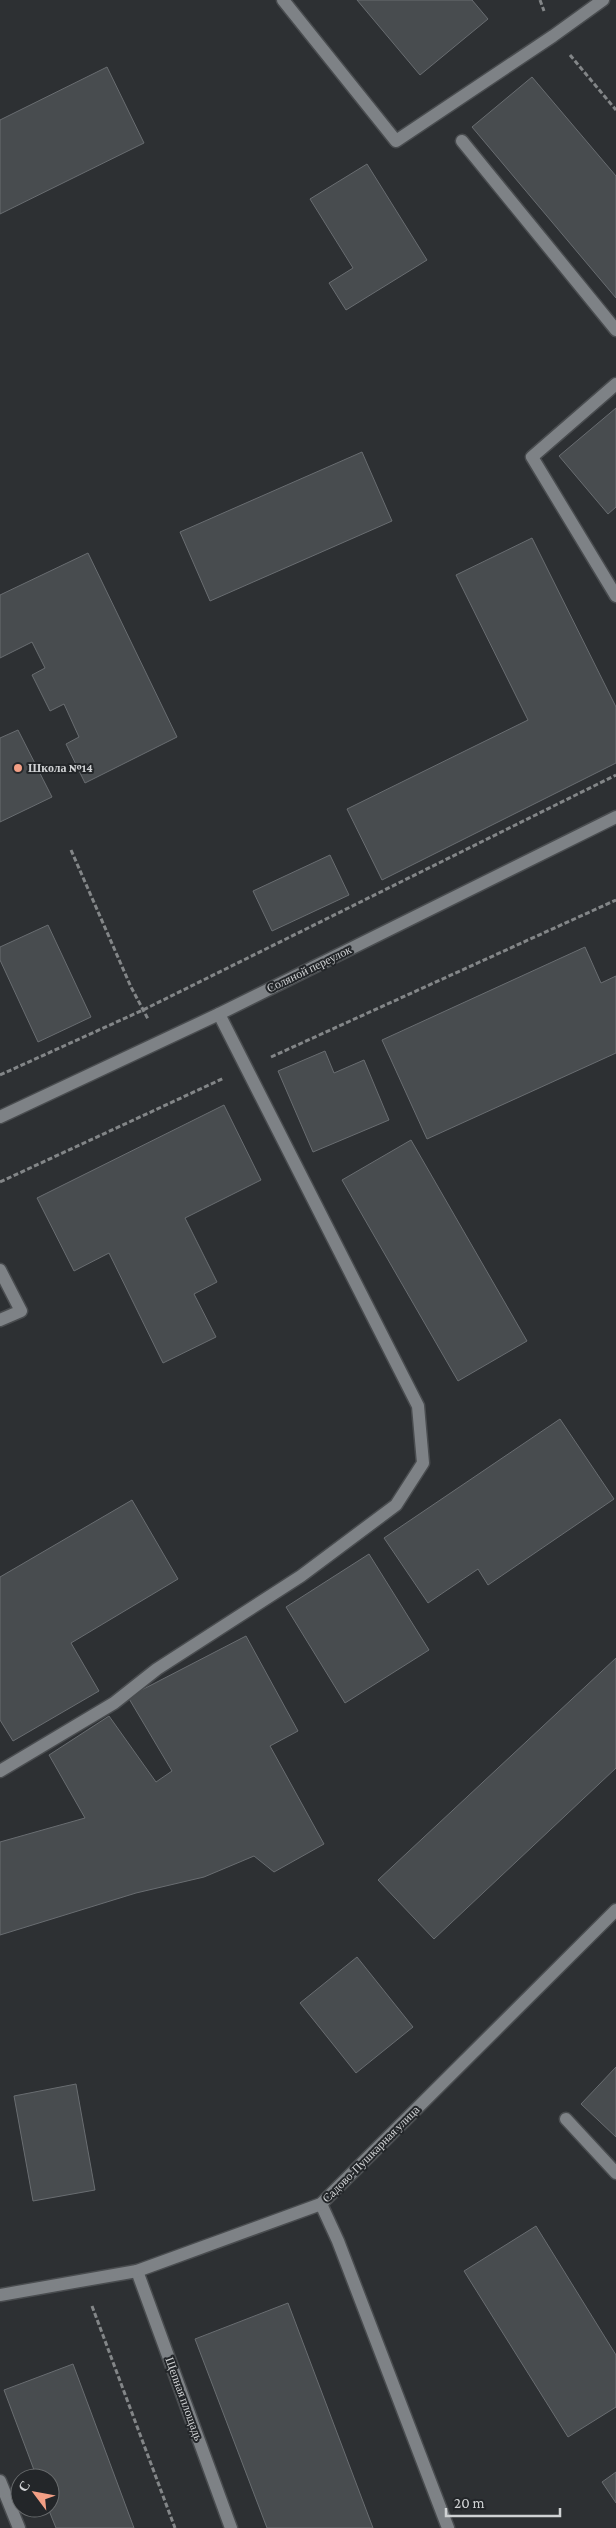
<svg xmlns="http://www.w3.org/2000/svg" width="616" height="2528" font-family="'Crimson Pro',serif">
	<rect width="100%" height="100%" fill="#2d3033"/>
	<path fill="#484c4f" stroke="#696d71" d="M 357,0 L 472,0 L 488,19 L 420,75 Z
		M 107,67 L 144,143 L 0,214 L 0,120 Z
		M 532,77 L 616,176 L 616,298 L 472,127 Z
		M 367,164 L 427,260 L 346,310 L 329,283 L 353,268 L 310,199 Z
		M 616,408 L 616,507 L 608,514 L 559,456 Z
		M 362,452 L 392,521 L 210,601 L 180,532 Z
		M 532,538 L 616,707 L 616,763 L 382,880 L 347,809 L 528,720 L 456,575 Z
		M 88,553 L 177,737 L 85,783 L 66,744 L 79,737 L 64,704 L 50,711 L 32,675 L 45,668 L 32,642 L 0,658 L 0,595 Z
		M 18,730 L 52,797 L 0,822 L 0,738 Z
		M 330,855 L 349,895 L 272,931 L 253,891 Z
		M 48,925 L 91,1017 L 38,1042 L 0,960 L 0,947 Z
		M 585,947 L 601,983 L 616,976 L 616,1053 L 427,1139 L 382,1040 Z
		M 325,1051 L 334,1073 L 364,1060 L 389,1120 L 313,1152 L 278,1071 Z
		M 224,1105 L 261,1180 L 185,1218 L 217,1282 L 194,1294 L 216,1337 L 163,1363 L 109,1253 L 74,1271 L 37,1198 Z
		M 411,1140 L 527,1341 L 458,1381 L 342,1180 Z
		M 560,1419 L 614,1499 L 488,1585 L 478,1569 L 428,1603 L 384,1538 Z
		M 132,1500 L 178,1579 L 71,1643 L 99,1691 L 13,1741 L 0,1720 L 0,1577 Z
		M 369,1554 L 429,1650 L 345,1703 L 286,1607 Z
		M 246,1636 L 298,1731 L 270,1746 L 324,1844 L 274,1872 L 254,1856 L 204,1877 L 136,1893 L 0,1935 L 0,1842 L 85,1818 L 49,1755 L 109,1716 L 156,1782 L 172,1771 L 128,1697 Z
		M 616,1658 L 616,1768 L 434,1939 L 378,1880 Z
		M 357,1957 L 413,2027 L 356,2073 L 300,2003 Z
		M 616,2067 L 616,2137 L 581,2104 Z
		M 76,2084 L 95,2190 L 33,2201 L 14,2096 Z
		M 536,2226 L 616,2355 L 616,2407 L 568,2437 L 464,2271 Z
		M 288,2303 L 373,2528 L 267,2528 L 195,2339 Z
		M 73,2364 L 134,2528 L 56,2528 L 48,2508 L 50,2478 L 37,2478 L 4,2390 Z
		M 616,2472 L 616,2503 L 602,2482 Z"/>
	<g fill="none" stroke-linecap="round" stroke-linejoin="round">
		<defs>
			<path id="service" d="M 283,0 L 396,141 L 553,36 L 603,0
				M 462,141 L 616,330
				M 616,384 L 532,457 L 616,596
				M 0,1270 L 21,1311 L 0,1320
				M 0,1771 L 114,1703 L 157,1669 L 301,1576 L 396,1505 L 423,1463 L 418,1406 L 219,1014
				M 566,2119 L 616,2173
				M 321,2204 L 338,2241 L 448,2528
				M 137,2271 L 231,2528
				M 0,2481 L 19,2528"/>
			<path id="minor" d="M 0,1117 L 219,1014 L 616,817
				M 0,2295 L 137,2271 L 321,2204 L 616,1910"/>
		</defs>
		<use href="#service" stroke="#494c4f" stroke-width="15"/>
		<use href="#minor" stroke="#494c4f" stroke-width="15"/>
		<path stroke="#838688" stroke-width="3" stroke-dasharray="5 2.5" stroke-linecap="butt" d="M 540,0 L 544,11
			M 570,55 L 616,110
			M 71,850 L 131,987 L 148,1019
			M 271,1057 L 616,900
			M 0,1075 L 143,1010 L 616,775
			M 0,1182 L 224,1078
			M 92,2306 L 175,2528"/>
		<use href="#service" stroke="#7e8286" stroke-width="12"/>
		<use href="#minor" stroke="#7e8286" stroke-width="12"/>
	</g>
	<circle fill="#f39f85" stroke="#232629" stroke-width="2" cx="18" cy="768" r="5"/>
	<g text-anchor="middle" stroke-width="4" stroke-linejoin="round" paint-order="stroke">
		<g font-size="12" font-weight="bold" fill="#d0d2d4" stroke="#232629" text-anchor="start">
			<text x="28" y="772">Школа №14</text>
		</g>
		<g font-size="12" fill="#d0d2d4" stroke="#232629">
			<text transform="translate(309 969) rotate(-26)" y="4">Соляной переулок</text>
			<text transform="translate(371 2154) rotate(-45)" y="4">Садово-Пушкарная улица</text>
			<text transform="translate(184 2399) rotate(70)" y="4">Щепная площадь</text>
		</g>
	</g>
	<g transform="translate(35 2493) rotate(302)"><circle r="24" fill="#232629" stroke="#686b6d"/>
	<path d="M0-4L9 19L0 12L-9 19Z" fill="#f39f85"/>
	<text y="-8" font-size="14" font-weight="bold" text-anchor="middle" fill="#d0d2d4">С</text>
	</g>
	<path d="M446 2508v8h114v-8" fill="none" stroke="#d0d2d4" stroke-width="2.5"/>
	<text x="454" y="2508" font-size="15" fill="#d0d2d4" stroke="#232629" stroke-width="4" paint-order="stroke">20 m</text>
</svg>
